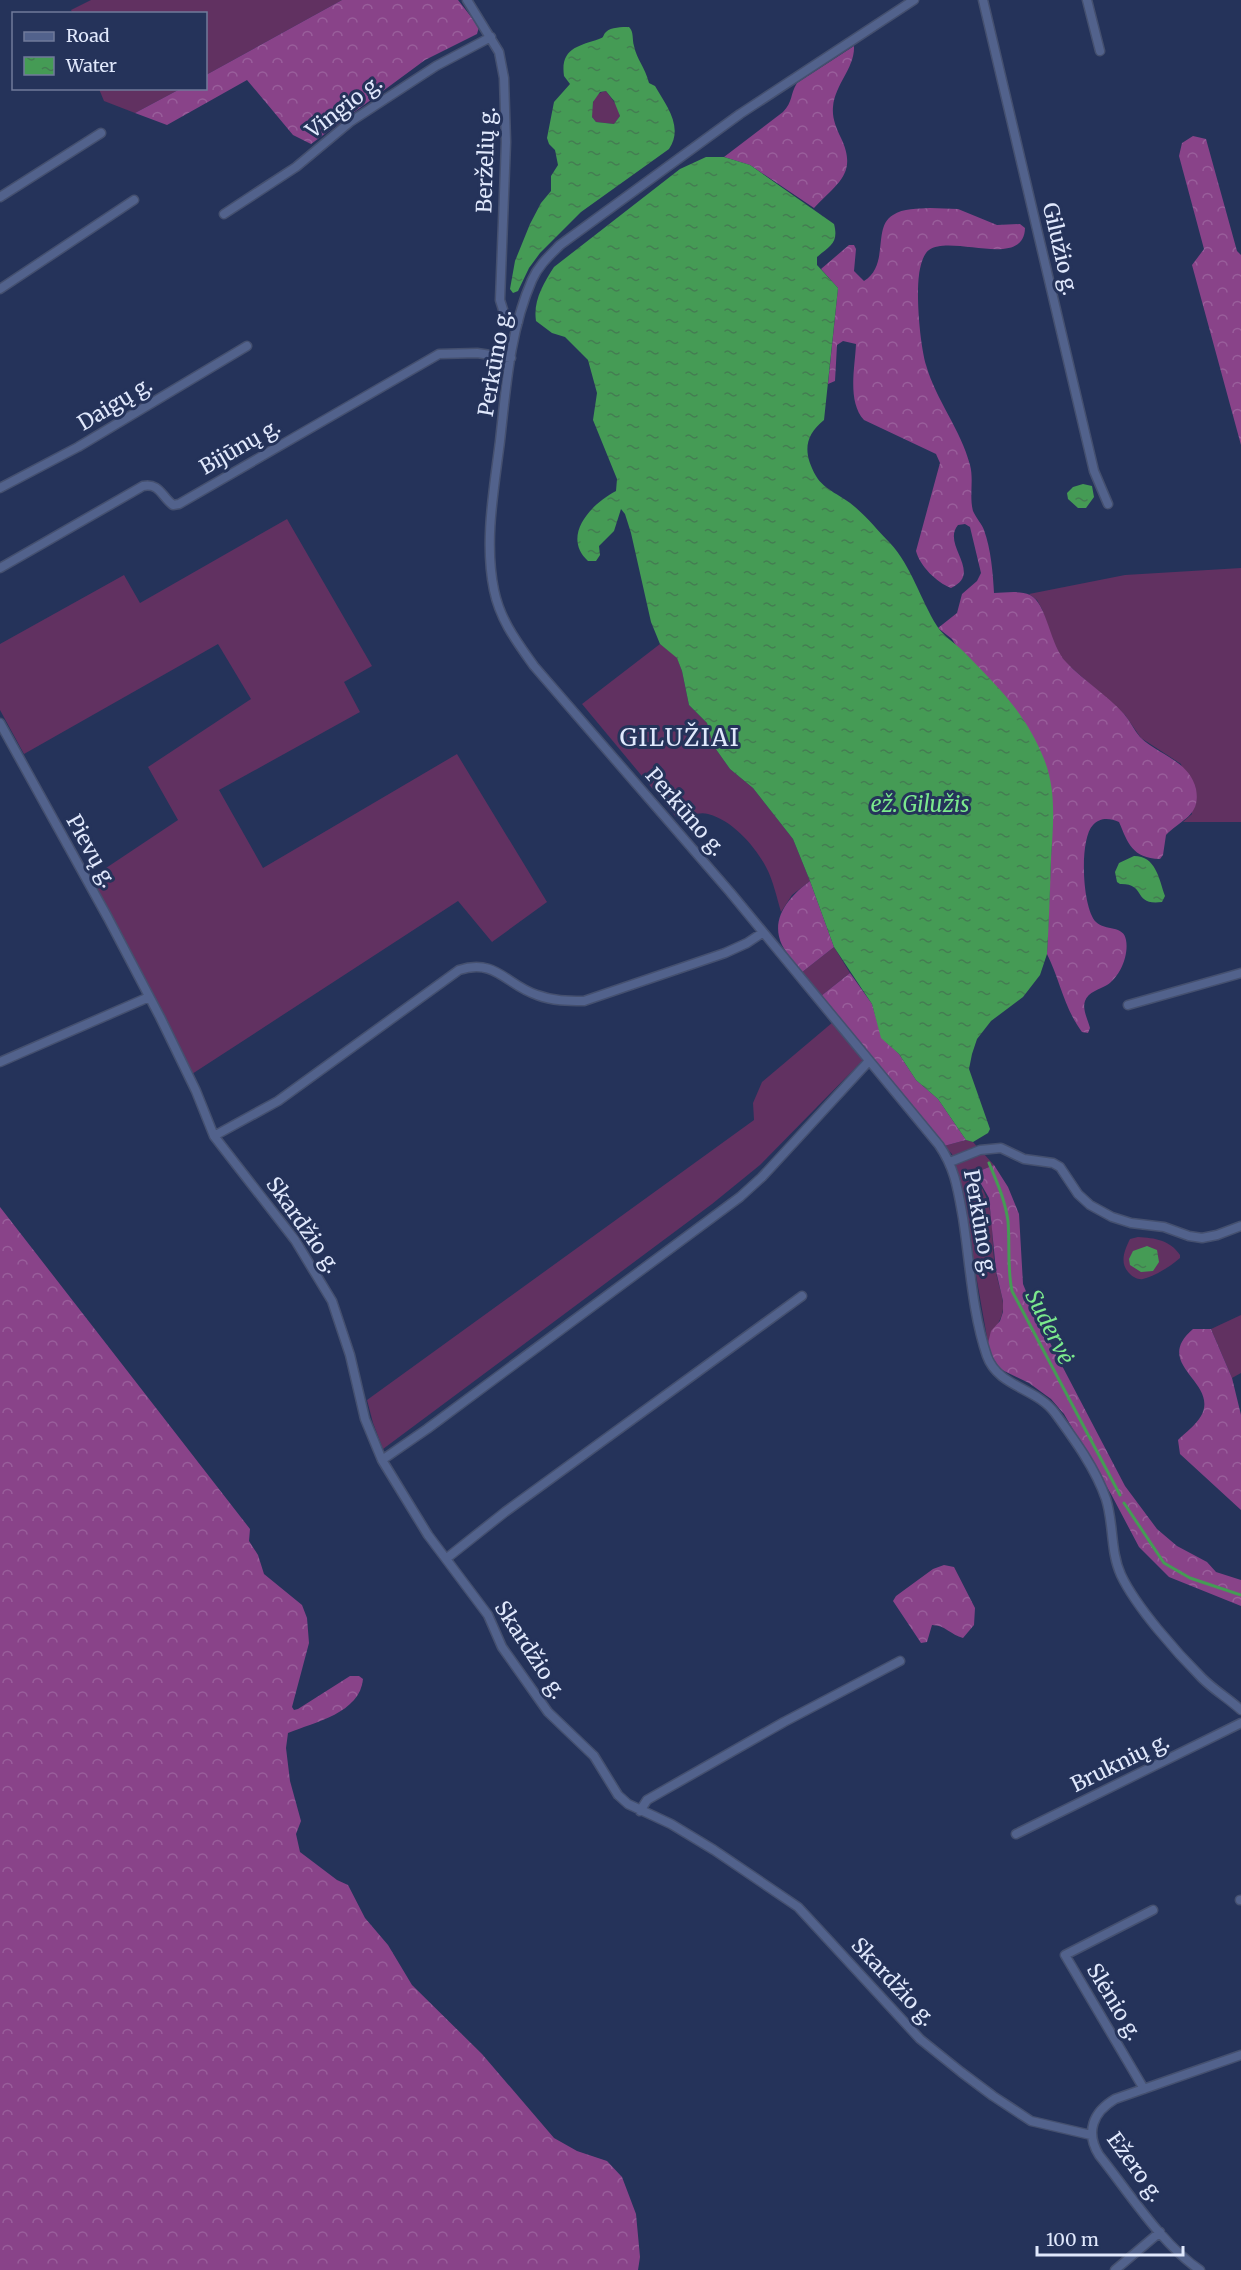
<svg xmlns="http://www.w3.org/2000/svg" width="1241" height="2270" font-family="Merriweather,serif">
	<defs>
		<pattern id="forest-crowns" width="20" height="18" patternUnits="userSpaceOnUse" patternTransform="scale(1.5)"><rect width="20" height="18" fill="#894389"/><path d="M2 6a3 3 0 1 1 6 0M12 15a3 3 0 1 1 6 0" fill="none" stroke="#995e9b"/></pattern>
		<pattern id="water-ripples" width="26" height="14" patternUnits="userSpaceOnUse" patternTransform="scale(1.5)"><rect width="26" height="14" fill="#459b55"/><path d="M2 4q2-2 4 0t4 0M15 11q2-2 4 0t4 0" fill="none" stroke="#447d52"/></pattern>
	</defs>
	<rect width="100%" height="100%" fill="#25335a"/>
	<path fill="#613161" d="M 91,0 L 342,0 L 206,75 L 206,14 L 73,14 L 71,10 Z
		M 99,89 L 180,89 L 135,113 L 104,101 Z
		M 606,91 L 617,106 L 620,116 L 614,124 L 596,122 L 592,117 C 592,106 592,93 606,91 Z
		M 287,519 L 372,666 L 344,682 L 360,712 L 219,790 L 263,868 L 457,754 L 547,902 L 492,942 L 458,901 L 192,1074 L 91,878 L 178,820 L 148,767 L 251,699 L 218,644 L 24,754 L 0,710 L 0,644 L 124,575 L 140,603 Z
		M 1241,568 L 1241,822 L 1183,822 L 1192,814 L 1181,764 L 1141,738 L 1125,715 L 1065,662 L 1055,649 L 1042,609 L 1037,600 L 1029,594 L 1125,575 Z
		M 660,644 L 677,657 L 682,671 L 689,705 L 707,723 L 713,745 L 730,769 L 753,788 L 793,839 L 810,881 L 792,895 L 781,912 C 777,898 773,880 766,867 C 755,846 732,820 708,814 C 698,811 687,818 676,817 L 582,704 Z
		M 834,947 L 850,973 L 821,996 L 801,973 Z
		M 839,1017 L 870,1053 L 760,1165 L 712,1204 L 383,1449 L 373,1423 L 367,1400 L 754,1120 L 753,1103 L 762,1082 Z
		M 966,1140 L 973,1142 L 994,1165 L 972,1174 C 999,1204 989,1236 996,1272 C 998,1285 1004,1297 1003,1309 C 1002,1321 992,1331 988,1343 L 959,1179 L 952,1154 L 944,1146 Z
		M 1138,1237 C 1155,1238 1170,1240 1180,1255 L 1180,1258 C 1171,1266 1155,1276 1143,1279 C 1138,1280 1133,1277 1130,1274 C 1119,1264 1124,1251 1130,1239 Z
		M 1241,1315 L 1241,1373 L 1232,1378 L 1211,1329 Z"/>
	<path fill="url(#forest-crowns)" d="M 342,0 L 458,0 L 479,27 L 477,34 L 425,60 L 311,144 L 293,135 L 247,80 L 167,125 L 135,113 L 180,89 L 206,88 L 206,75 Z
		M 854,46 C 855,68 835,84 833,107 C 832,118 836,127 841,138 C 858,174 837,183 814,208 L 750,165 L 724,157 L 783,112 C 793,102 790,94 797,83 Z
		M 1193,136 L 1206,139 L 1237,251 L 1241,255 L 1241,445 L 1192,265 L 1204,249 L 1179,156 L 1182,143 Z
		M 930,208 L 958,209 L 997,225 L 1020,224 L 1025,228 C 1024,270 952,234 929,250 C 923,254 920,267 919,275 C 916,297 920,344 926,365 C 936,400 961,430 970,465 C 974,480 969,496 973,511 C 976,518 982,524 984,530 C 991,549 993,574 994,593 C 1004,593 1020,590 1030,595 C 1047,603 1050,646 1066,662 C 1084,681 1107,695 1124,714 C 1130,721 1134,730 1140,737 C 1158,755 1189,760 1196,789 C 1201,816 1181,819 1166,835 L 1163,855 L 1160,859 C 1132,858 1128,843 1119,822 C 1110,818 1100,817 1093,825 C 1079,839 1082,908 1096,922 C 1105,931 1124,925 1126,940 C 1129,955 1120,977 1107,985 C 1100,989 1088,992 1085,1001 C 1082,1009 1088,1020 1090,1028 L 1088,1033 L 1082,1032 C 1064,1008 1060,980 1047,954 L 1053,809 L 952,639 L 938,628 L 957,613 L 962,594 L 977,581 L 981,573 L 970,527 L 965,524 L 958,525 C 941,545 984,573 951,588 C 936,582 920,566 916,551 L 940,463 L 936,454 L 864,420 C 847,401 855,368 856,344 L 843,341 L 837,345 L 835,381 L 828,384 L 838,288 L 821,269 L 849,245 L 854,245 L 856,249 L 854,271 L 864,281 C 890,265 872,227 893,215 C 903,208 918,209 930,208 Z
		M 810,881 L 834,947 L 801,973 C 795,963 787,954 782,945 C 769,918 791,895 810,881 Z
		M 850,973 L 872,1004 L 882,1038 L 899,1054 L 916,1080 L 938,1099 L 966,1140 L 944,1146 L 821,996 Z
		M 994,1165 L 1008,1187 L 1019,1214 L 1023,1284 L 1036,1316 L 1125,1486 L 1157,1529 L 1177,1546 L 1207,1562 L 1216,1572 L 1241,1580 L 1241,1606 L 1169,1577 L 1139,1547 L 1111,1494 L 1064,1414 L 1051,1399 L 1029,1383 L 1000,1369 L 991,1355 L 988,1343 L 991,1331 L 1000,1321 L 1003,1312 L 1003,1301 L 996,1271 L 989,1198 L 981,1184 L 972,1174 Z
		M 0,1207 L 250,1529 L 249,1541 L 258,1555 L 264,1574 L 302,1605 L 307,1618 L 309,1643 L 292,1707 L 294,1710 L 298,1709 L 350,1676 L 359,1676 L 363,1679 C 360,1713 315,1722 288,1733 L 286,1748 L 290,1781 L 301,1821 L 296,1834 L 300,1852 L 337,1880 L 348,1885 L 365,1918 L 388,1945 L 412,1985 L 482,2054 L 554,2138 L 577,2151 L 607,2161 L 622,2177 L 636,2214 L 640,2257 L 638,2270 L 0,2270 Z
		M 1193,1329 L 1211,1329 L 1232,1378 L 1241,1415 L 1241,1510 L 1180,1454 L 1178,1440 C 1185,1433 1196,1425 1201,1416 C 1220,1382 1151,1365 1193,1329 Z
		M 944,1565 L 954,1567 L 975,1608 L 974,1625 L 963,1638 C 951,1635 945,1625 932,1625 L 927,1642 L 921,1643 L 893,1601 L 896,1596 L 933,1569 Z"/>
	<path fill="url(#water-ripples)" fill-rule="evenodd" d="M 629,27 C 634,32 632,39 634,46 C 637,60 645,67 649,83 L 655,86 C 666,105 684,127 669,149 L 581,212 L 540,253 L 529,268 L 518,291 L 513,293 L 510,289 L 515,261 L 530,224 L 541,203 L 551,191 L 551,176 L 558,165 L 555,150 L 549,144 L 547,138 L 554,102 L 570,84 L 564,76 C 560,48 579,46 599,39 C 605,37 602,36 606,32 C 611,27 622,27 629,27 ZM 606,91 L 614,101 L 620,116 L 614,124 L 596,122 L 592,117 L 593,102 L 600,92 Z
		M 706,157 L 724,157 L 750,165 L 834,224 C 839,243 830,246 817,257 L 817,265 L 838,288 L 824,420 C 804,436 803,453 816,476 C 824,490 843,496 855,507 C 867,517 878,531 890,543 C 912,567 920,599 937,626 C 942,635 955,643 963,651 C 997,686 1026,713 1044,759 C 1057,791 1053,826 1051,859 C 1050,891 1049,922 1047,954 L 1040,975 L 1023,997 L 991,1021 L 977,1039 L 972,1054 L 969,1069 L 990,1129 L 988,1133 L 973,1142 L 966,1140 L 938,1099 L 916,1080 L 899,1054 L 881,1038 L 872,1004 L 834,947 L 810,881 L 793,839 L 753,788 L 730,769 L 713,745 L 707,723 L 689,705 L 682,671 L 677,658 L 660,644 L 651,622 L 631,533 L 625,514 L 621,509 L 614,531 L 599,546 L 600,555 L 596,561 L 588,561 C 561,536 591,504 616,491 L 617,479 L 593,420 L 597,393 L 588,360 L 565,337 L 552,333 L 536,321 C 533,301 543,284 554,267 L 680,169 Z
		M 1083,484 L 1092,486 L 1094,497 L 1086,508 L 1078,508 L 1068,499 L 1067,493 L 1073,487 Z
		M 1134,856 C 1156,856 1159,879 1165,896 L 1162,902 C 1132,906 1147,883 1120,884 L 1117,882 L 1115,872 L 1119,863 Z
		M 1147,1246 L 1157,1250 L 1159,1262 L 1153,1271 L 1141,1272 L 1130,1265 L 1129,1259 L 1133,1251 Z"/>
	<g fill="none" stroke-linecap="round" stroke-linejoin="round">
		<path stroke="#459b55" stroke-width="3" d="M 989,1163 C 997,1182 1005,1200 1008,1221 C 1010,1244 1007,1268 1012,1291 L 1120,1495
			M 1124,1503 L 1164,1563 L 1190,1578 L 1241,1595"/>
		<defs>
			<path id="minor" d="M 467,0 L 499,52 L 504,78 L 506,142 L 500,300 L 505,316 L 518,322
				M 914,0 L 740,114 L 560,245 C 549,256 538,266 532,280 C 510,330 506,387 500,441 C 494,489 484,542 494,590 C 500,620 517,642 534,666 L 730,892 L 939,1145 C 955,1168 958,1190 963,1218 C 970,1263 972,1312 987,1356 C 998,1387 1037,1388 1055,1413 C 1074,1439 1096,1469 1106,1499 C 1114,1524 1110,1551 1121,1575 C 1136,1607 1177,1653 1202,1678 C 1214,1690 1229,1699 1241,1710
				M 983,0 L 1094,471 L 1108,504
				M 1087,0 L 1100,51
				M 0,197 L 101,133
				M 224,214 L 296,167 L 350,122 L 436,66 L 491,37
				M 0,289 L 134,200
				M 0,488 L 78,447 L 247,346
				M 0,568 L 143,486 C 160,483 161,496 173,505 L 179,504 L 439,354 L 477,353 L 511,358
				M 0,723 L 108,918 L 160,1017 L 196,1091 L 214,1136 L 295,1240 L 332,1301 L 350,1355 L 365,1419 L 382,1460 L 428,1535 L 488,1615 L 502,1647 L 548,1712 L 594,1756 L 618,1795 L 628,1804 L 671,1824 L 714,1850 L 798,1907 L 920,2039 L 961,2072 L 993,2096 L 1031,2121 L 1091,2135
				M 1128,1005 L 1241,973
				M 0,1062 L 149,997
				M 214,1136 L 278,1101 L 459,970 C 496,958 506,985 537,995 C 553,1001 568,1001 584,1001 L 725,953 L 747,943 L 762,933
				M 950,1162 L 980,1150 L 1001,1148 L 1024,1159 L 1053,1163 L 1060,1167 L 1078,1194 L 1090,1205 L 1112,1217 L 1131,1223 L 1164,1227 L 1189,1236 L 1202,1238 L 1217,1235 L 1241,1226
				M 382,1460 L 427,1429 L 740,1197 L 762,1177 L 868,1062
				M 447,1558 L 505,1512 L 802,1296
				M 640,1811 L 647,1800 L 784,1722 L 900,1661
				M 1016,1834 L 1241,1723
				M 1240,1900 L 1241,1900
				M 1144,2089 L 1065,1955 L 1153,1910
				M 1115,2270 L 1160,2232
				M 1200,2270 C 1162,2245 1128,2191 1099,2155 C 1085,2132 1093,2112 1115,2099 L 1241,2055"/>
		</defs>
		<use href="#minor" stroke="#45506f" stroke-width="11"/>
		<use href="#minor" stroke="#52628c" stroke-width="8"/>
	</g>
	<g text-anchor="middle" stroke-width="6" stroke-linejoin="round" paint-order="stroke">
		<g font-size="21" fill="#e0e8fc" stroke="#25335a">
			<text transform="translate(344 107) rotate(-37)" y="7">Vingio g.</text>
			<text transform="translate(486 160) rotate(-88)" y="7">Berželių g.</text>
			<text transform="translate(1060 249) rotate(77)" y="7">Gilužio g.</text>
			<text transform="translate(495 363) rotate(-80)" y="7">Perkūno g.</text>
			<text transform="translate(115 404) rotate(-31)" y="7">Daigų g.</text>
			<text transform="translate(240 447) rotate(-30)" y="7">Bijūnų g.</text>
			<text transform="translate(685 812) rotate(49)" y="7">Perkūno g.</text>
			<text transform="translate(91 851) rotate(61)" y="7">Pievų g.</text>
			<text transform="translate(980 1223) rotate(80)" y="7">Perkūno g.</text>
			<text transform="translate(303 1225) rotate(55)" y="7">Skardžio g.</text>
			<text transform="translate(530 1650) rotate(57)" y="7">Skardžio g.</text>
			<text transform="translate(1120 1763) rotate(-26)" y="7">Bruknių g.</text>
			<text transform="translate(893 1982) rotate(47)" y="7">Skardžio g.</text>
			<text transform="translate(1114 2002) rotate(59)" y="7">Slėnio g.</text>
			<text transform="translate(1135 2167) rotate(54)" y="7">Ežero g.</text>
		</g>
		<g font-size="22" font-style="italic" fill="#7be98d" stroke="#25335a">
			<text x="920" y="812">ež. Gilužis</text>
			<text transform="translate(1050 1327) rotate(63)" y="8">Sudervė</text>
		</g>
		<g font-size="24" letter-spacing="1.5" fill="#e0e8fc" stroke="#25335a">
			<text x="680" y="746">GILUŽIAI</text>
		</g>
	</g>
	<rect x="12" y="12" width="195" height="78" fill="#25335a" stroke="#707b9b" stroke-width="1.5"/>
	<rect x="24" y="32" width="30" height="9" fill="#52628c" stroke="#707b9b" stroke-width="1.5"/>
	<text x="66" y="42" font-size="18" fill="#e0e8fc">Road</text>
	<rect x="24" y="57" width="30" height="18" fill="url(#water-ripples)" stroke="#707b9b" stroke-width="1.5"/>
	<text x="66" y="72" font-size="18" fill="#e0e8fc">Water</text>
	<path d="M1037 2246v9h146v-9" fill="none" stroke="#e0e8fc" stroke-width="3"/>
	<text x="1046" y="2246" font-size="18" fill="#e0e8fc" stroke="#25335a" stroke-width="4.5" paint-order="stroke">100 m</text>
</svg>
